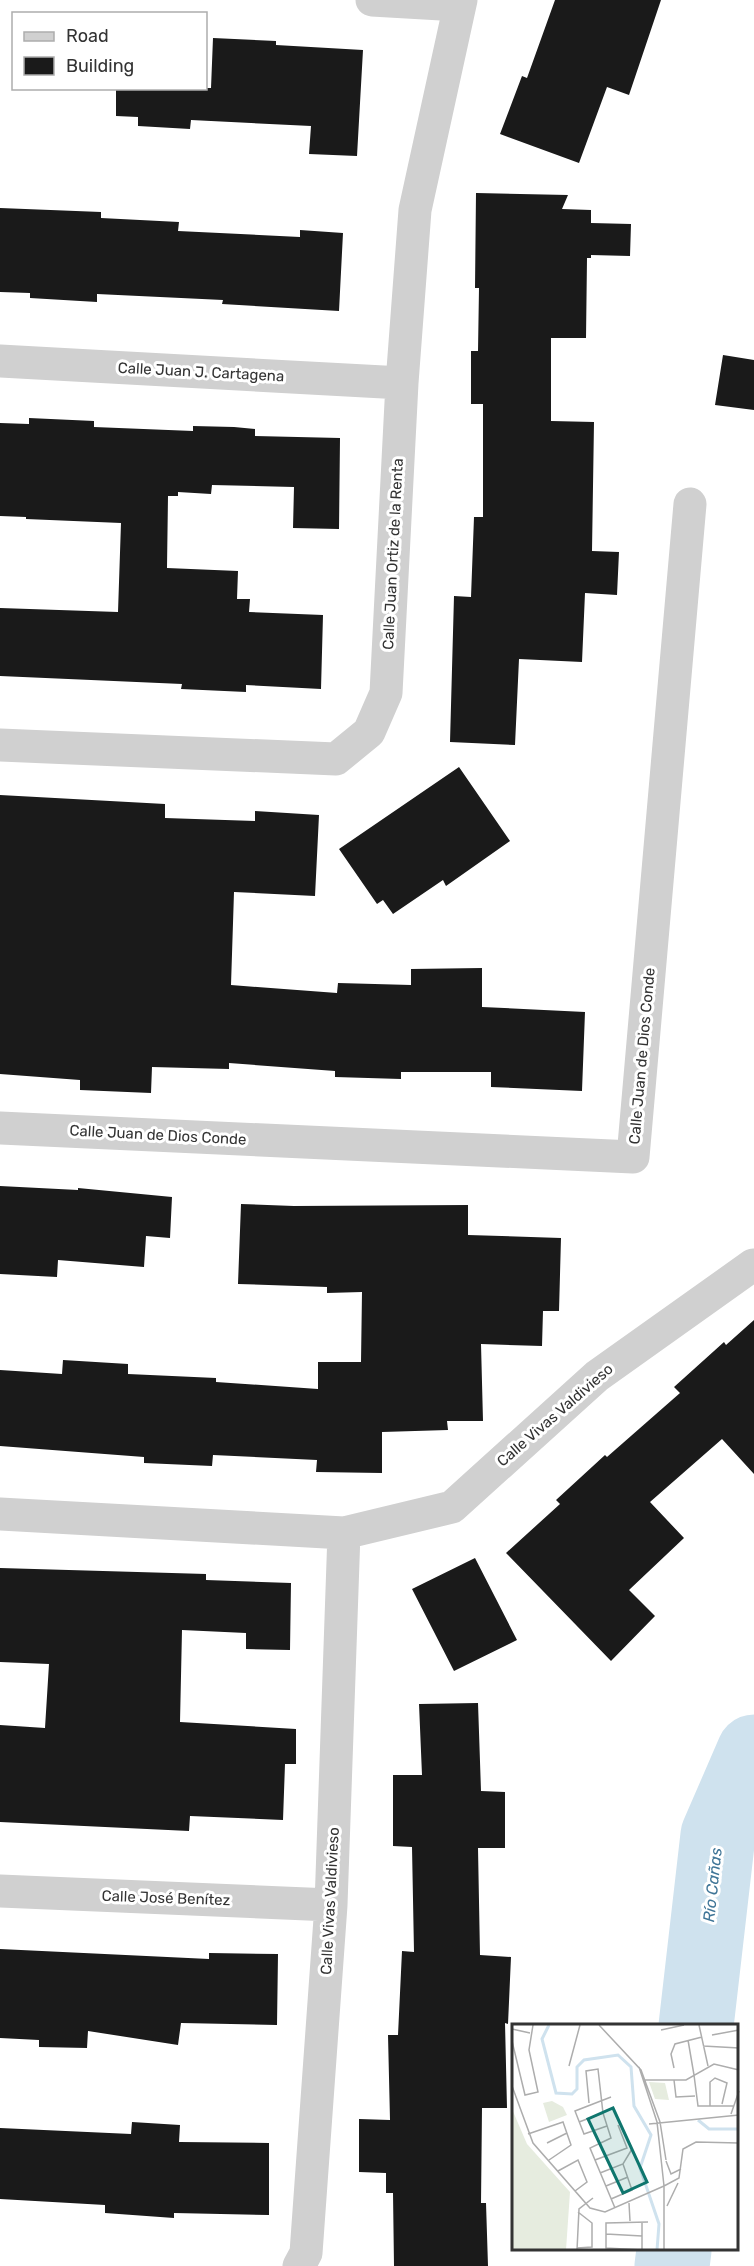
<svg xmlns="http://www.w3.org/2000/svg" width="754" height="2266" font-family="Rubik,sans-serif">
	<rect width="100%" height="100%" fill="#fff"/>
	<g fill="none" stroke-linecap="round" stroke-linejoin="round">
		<path stroke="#cfe2ee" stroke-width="75" d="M 696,2026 L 718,1835 L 754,1752
			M 672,2266 L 674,2250"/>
	</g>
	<path fill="#1a1a1a" d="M 555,0 L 661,0 L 629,95 L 607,87 L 579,163 L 500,134 L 522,76 L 527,78 Z
		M 213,38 L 276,41 L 276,45 L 363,50 L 357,156 L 309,154 L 311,126 L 191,120 L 190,129 L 138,126 L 138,117 L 116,116 L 116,88 L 211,88 Z
		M 476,193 L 568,195 L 562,209 L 591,210 L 591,223 L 631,224 L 630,256 L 591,255 L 591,258 L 587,258 L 586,338 L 551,338 L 551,421 L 594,422 L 592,551 L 619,552 L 617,595 L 585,593 L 582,662 L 519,659 L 515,745 L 450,742 L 454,596 L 471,597 L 474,517 L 483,517 L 483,404 L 471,404 L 471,351 L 478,351 L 479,288 L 475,288 Z
		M 0,208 L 101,212 L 101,218 L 179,222 L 178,231 L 300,237 L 300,230 L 343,233 L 339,311 L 222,304 L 223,300 L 97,294 L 97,302 L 30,298 L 30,293 L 0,292 Z
		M 723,355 L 754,360 L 754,410 L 715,405 Z
		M 29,418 L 94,421 L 94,427 L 193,431 L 193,426 L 234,427 L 255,429 L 255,436 L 340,438 L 339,529 L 293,528 L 294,487 L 212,485 L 211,494 L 178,492 L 178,496 L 168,496 L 167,568 L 238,571 L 237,599 L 250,599 L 249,612 L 323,615 L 321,689 L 246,685 L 246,692 L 181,689 L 182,684 L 0,676 L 0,608 L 118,612 L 121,523 L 26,519 L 26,517 L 0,516 L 0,423 L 29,424 Z
		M 459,767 L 510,841 L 446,886 L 443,880 L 393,914 L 383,900 L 377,904 L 339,849 Z
		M 0,795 L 165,804 L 165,818 L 255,821 L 255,811 L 319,815 L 315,896 L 234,892 L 231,985 L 337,993 L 338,983 L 411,985 L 411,969 L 482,968 L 482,1007 L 585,1012 L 582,1091 L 491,1087 L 491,1072 L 401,1072 L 401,1079 L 335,1077 L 335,1071 L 229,1063 L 229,1069 L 152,1067 L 151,1093 L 80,1090 L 80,1080 L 0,1074 Z
		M 0,1186 L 78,1190 L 78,1188 L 172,1197 L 170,1238 L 146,1236 L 144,1267 L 58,1260 L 57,1277 L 0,1274 Z
		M 241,1204 L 294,1206 L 468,1205 L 468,1235 L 561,1238 L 559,1311 L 543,1311 L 542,1346 L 481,1344 L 483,1421 L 447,1421 L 448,1430 L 382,1432 L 382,1473 L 316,1472 L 317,1460 L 213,1455 L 212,1466 L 144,1463 L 144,1457 L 0,1446 L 0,1370 L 62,1374 L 63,1360 L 128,1364 L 128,1374 L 216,1378 L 216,1382 L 318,1389 L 318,1362 L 361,1362 L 362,1292 L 327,1293 L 327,1287 L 238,1284 Z
		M 754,1320 L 754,1474 L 722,1439 L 650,1502 L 684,1538 L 629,1590 L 655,1616 L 611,1661 L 506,1553 L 560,1504 L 556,1500 L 605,1455 L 607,1457 L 680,1393 L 674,1387 L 724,1342 L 726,1345 Z
		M 475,1558 L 517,1640 L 454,1671 L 412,1589 Z
		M 0,1568 L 206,1574 L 206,1580 L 291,1583 L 290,1650 L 246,1649 L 246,1633 L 182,1630 L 180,1722 L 296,1729 L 296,1764 L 285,1764 L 283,1820 L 190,1816 L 189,1831 L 0,1822 L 0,1725 L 45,1728 L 49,1664 L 0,1662 Z
		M 478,1703 L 481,1791 L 505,1792 L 505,1848 L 478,1848 L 480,1955 L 511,1957 L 508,2024 L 505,2023 L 507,2108 L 482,2108 L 481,2203 L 486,2203 L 488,2266 L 394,2266 L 393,2193 L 386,2193 L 386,2173 L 359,2172 L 359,2119 L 390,2120 L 388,2035 L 398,2035 L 402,1951 L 414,1952 L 412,1847 L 393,1846 L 393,1775 L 422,1775 L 419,1704 Z
		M 0,1949 L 209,1959 L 209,1953 L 278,1954 L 277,2025 L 181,2023 L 178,2045 L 88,2031 L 87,2048 L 39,2047 L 39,2040 L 0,2038 Z
		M 132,2122 L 180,2125 L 179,2142 L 269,2143 L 269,2215 L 174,2213 L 174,2218 L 105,2213 L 105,2205 L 0,2199 L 0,2128 L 131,2134 Z"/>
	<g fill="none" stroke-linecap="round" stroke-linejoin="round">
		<path stroke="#d0d0d0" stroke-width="33" d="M 372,0 L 459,5
			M 0,361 L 402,383
			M 0,745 L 336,759 L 369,732 L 386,693 L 402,383 L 415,210 L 461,0
			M 0,1128 L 633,1157 L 690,504
			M 0,1514 L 344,1533 L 452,1507 L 597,1376 L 753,1265
			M 0,1891 L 331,1905
			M 299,2266 L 306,2253 L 331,1905 L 344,1533"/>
	</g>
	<g text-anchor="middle" stroke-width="6" stroke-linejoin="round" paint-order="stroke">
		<g font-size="15" fill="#333" stroke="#fff">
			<text transform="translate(201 372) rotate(3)" y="5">Calle Juan J. Cartagena</text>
			<text transform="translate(393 554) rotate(-87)" y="5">Calle Juan Ortiz de la Renta</text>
			<text transform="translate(642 1056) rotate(-85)" y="5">Calle Juan de Dios Conde</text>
			<text transform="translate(158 1135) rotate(3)" y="5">Calle Juan de Dios Conde</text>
			<text transform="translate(555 1415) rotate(-41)" y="5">Calle Vivas Valdivieso</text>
			<text transform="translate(166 1898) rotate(2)" y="5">Calle José Benítez</text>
			<text transform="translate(330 1901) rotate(-87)" y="5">Calle Vivas Valdivieso</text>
		</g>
		<g font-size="16" font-style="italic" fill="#3f7597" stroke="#fff">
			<text transform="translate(712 1885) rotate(-84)" y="6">Río Cañas</text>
		</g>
	</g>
	<g transform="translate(512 2024)">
		<rect width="226" height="226" fill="#fff"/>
		<path d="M 137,58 L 153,59 L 157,76 L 143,75 ZM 40,77 L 51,83 L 55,91 L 37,98 L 31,79 ZM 0,85 L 15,120 L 58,168 L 54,226 L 0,226 Z" fill="#e6ecdf"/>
		<path fill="none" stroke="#cfe2ee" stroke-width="3" d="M 37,1 L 30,15 L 44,69 L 60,70 L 65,65 L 65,43 L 72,36 L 106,31 L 119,43 L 122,82 L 139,111 L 128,144 L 147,200 L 145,226M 186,96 L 197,105 L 227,105"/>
		<path fill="none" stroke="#adadad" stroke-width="1.5" d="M 87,1 L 129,46 L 148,98 L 154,136M 187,1 L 196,42M 0,5 L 18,9M 149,6 L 172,1M 200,11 L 227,6M 176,16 L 182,51M 0,17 L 13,71 L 26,68 L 17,26 L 21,1M 191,22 L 227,24M 57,42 L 68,1M 162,44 L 159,30 L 163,20 L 190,13M 182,51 L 186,82 L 222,82M 131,56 L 174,56 L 202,40 L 227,46M 162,56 L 164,73 L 183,72M 0,62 L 21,119 L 78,184 L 93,188 L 152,162 L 145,98 L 127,43M 77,79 L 74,47 L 86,45 L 91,89 L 99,114 L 78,124 L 103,184M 198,82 L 198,58 L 203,54 L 215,59 L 210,80M 219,90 L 227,67M 67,98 L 91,89M 137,100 L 227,91M 95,102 L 72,110 L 63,87 L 99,73M 16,110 L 51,98 L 59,121 L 37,136M 35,119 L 55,109M 83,136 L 115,124 L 106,101M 154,137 L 159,150 L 169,145M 46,147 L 66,136 L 75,158 L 63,167M 88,149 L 111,140 L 120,125M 94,162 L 116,153M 99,175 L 120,166 L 111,140M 117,179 L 118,197M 155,182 L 166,159M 94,210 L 130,212M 65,224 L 80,223 L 80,199 L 66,188M 65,226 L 67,185 L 81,174M 130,226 L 94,224 L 94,199 L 136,198M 130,226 L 130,198M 152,226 L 152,162 L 167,154 L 171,125 L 184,118 L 227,119"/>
		<path fill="#0f766e" fill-opacity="0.15" stroke="#0f766e" stroke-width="3" d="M 101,84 L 135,158 L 111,169 L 76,95 Z"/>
		<rect width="226" height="226" fill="none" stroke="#333" stroke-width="3"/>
	</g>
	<rect x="12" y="12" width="195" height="78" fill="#ffffff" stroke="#adadad" stroke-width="1.5"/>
	<rect x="24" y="32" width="30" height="9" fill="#d0d0d0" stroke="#adadad" stroke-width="1.5"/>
	<text x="66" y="42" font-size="18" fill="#333333">Road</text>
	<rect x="24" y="57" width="30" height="18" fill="#1a1a1a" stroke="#adadad" stroke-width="1.5"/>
	<text x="66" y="72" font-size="18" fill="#333333">Building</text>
</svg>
